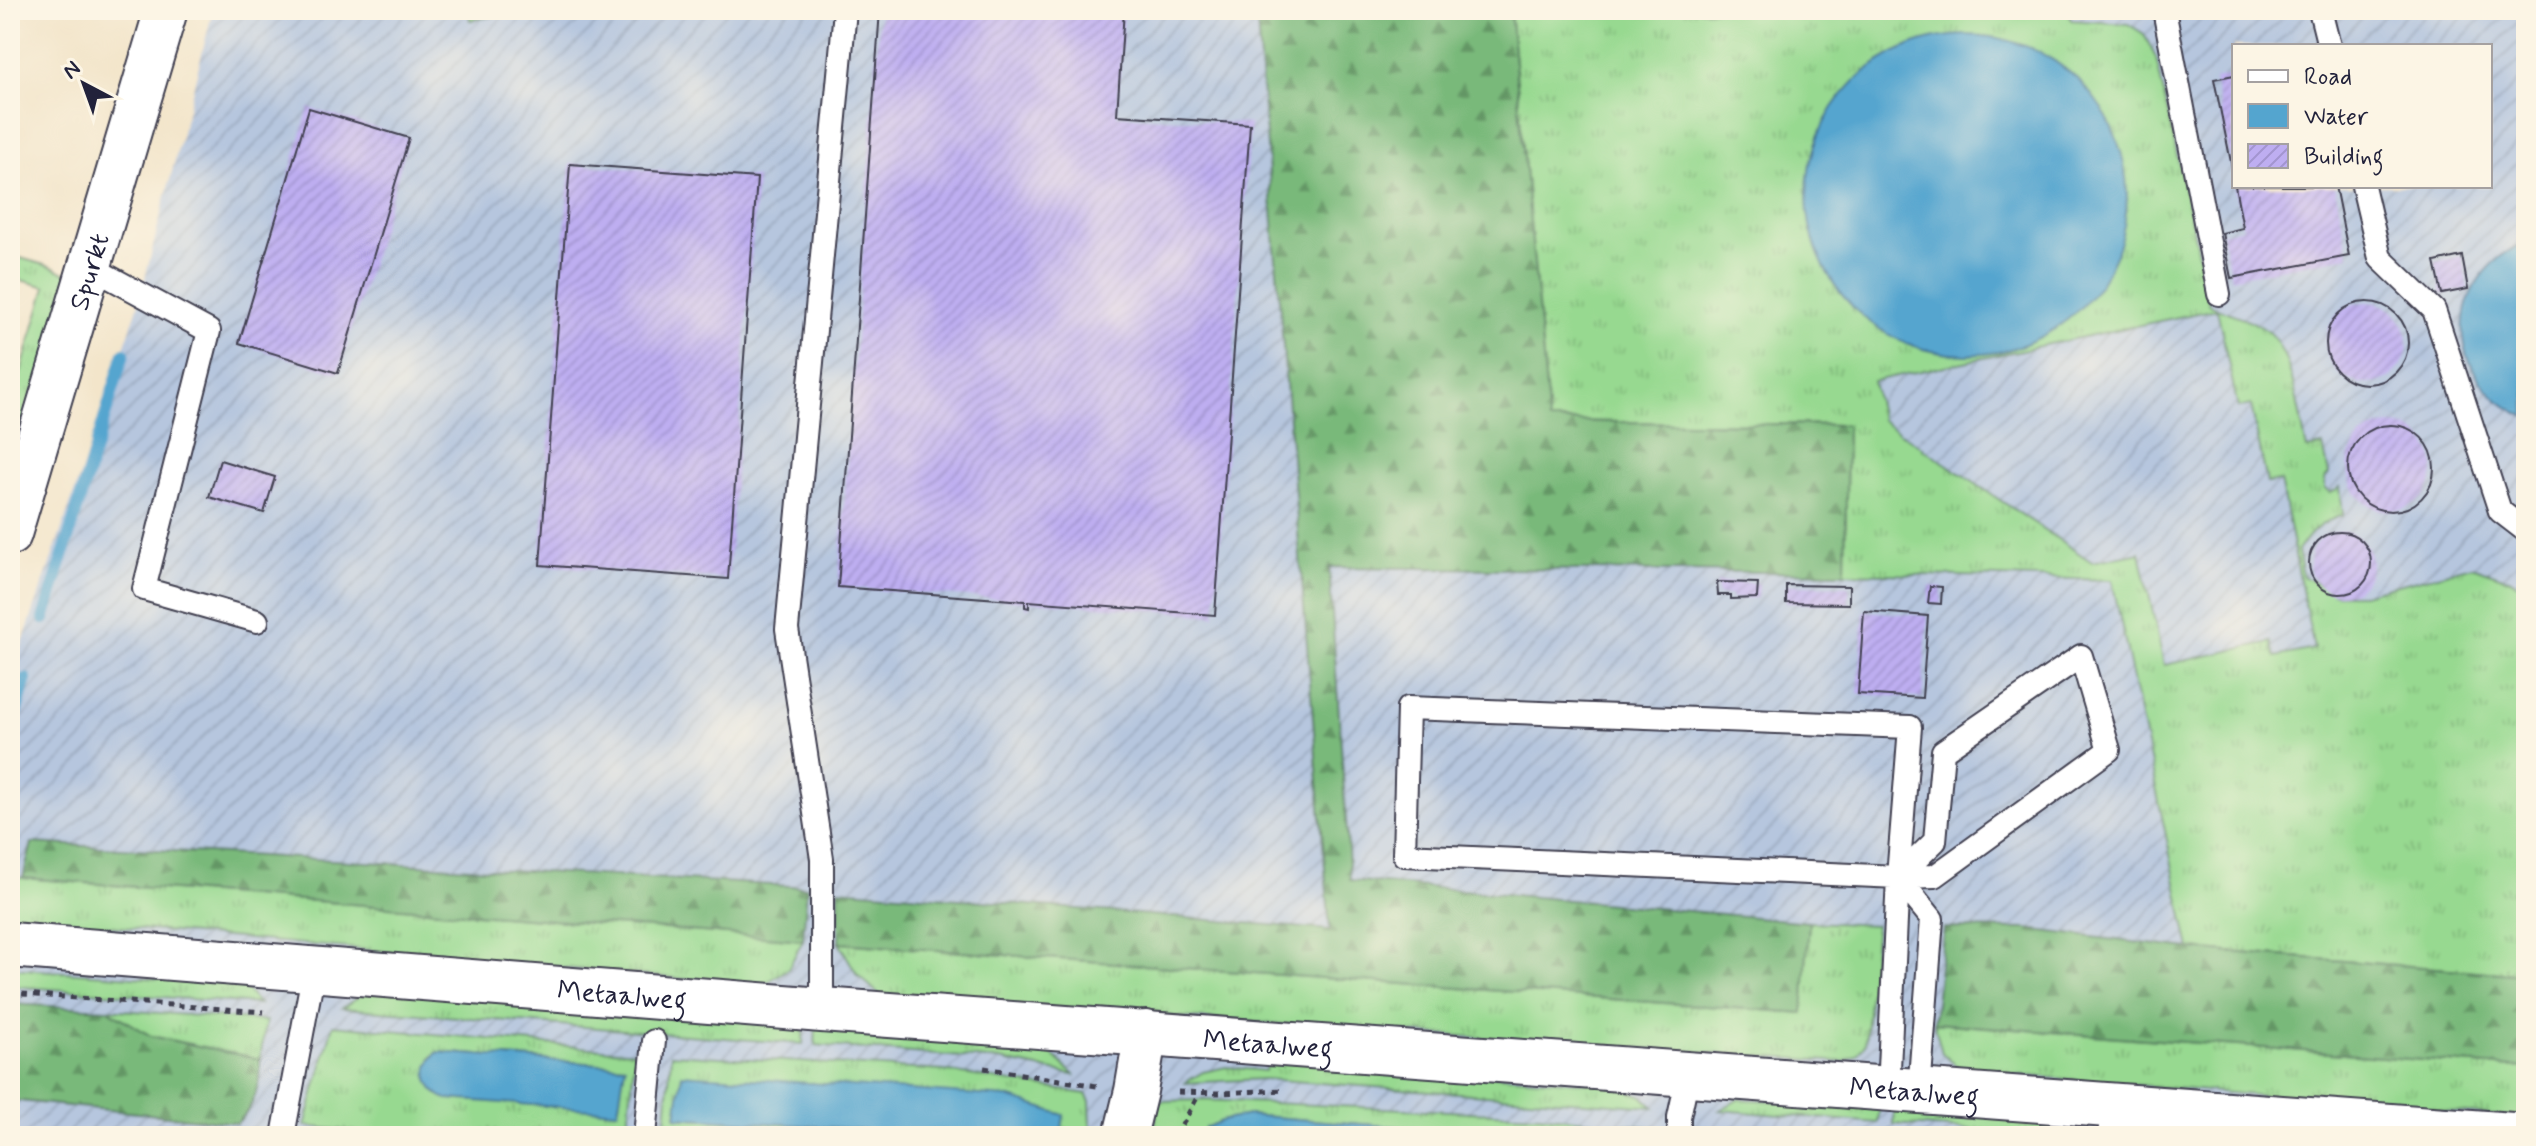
<svg xmlns="http://www.w3.org/2000/svg" width="2536" height="1146" font-family="Mynerve,sans-serif">
	<defs>
		<pattern id="industrial-furrows" width="10" height="10" patternUnits="userSpaceOnUse" patternTransform="scale(2)"><rect width="10" height="10" fill="#b6c6de"/><path d="M-1 1l2-2M0 10L10 0M9 11l2-2" fill="none" stroke="#9caabf"/></pattern>
		<pattern id="grass-tufts" width="24" height="20" patternUnits="userSpaceOnUse" patternTransform="scale(2)"><rect width="24" height="20" fill="#97d990"/><path d="M3 7l-1-3M5 7V3M7 7l1-3M15 17l-1-3M17 17v-4M19 17l1-3" fill="none" stroke="#82ba7d"/></pattern>
		<pattern id="forest-firs" width="22" height="20" patternUnits="userSpaceOnUse" patternTransform="scale(2)"><rect width="22" height="20" fill="#79b97a"/><path d="M5 1l3.5 6h-7zM16 11l3.5 6h-7z" fill="#639665"/></pattern>
		<pattern id="building-hatch" width="6" height="6" patternUnits="userSpaceOnUse" patternTransform="scale(2)"><rect width="6" height="6" fill="#beaef1"/><path d="M-1 1l2-2M0 6l6-6M5 7l2-2" fill="none" stroke="#a395d0"/></pattern>
	</defs>
	<rect width="100%" height="100%" fill="#fcf5e5"/>
	<filter id="ink" filterUnits="userSpaceOnUse"><feTurbulence type="fractalNoise" baseFrequency=".0125" numOctaves="2"/><feDisplacementMap in="SourceGraphic" scale="16" xChannelSelector="R" yChannelSelector="G"/><feConvolveMatrix kernelMatrix="1 2 1 2 8 2 1 2 1" color-interpolation-filters="sRGB"/></filter>
	<filter id="wash" filterUnits="userSpaceOnUse"><feTurbulence type="fractalNoise" baseFrequency=".006" numOctaves="4" result="noise"/><feDisplacementMap in="SourceGraphic" scale="32" xChannelSelector="R" yChannelSelector="G"/><feGaussianBlur stdDeviation="1.8" result="paint"/><feColorMatrix in="noise" values="0 0 0 0 0 0 0 0 0 0 0 0 0 0 0 0 0 1.4 0 .05"/><feComposite in="paint" operator="in"/></filter>
	<g filter="url(#wash)">
		<rect width="100%" height="100%" fill="#f3e5ca"/>
		<path fill="url(#industrial-furrows)" fill-rule="evenodd" d="M 213,10 L 2526,10 L 2526,1136 L 10,1136 L 10,680 L 137,310 ZM 2234,46 L 2490,46 L 2490,186 L 2234,186 Z"/>
		<path fill="url(#grass-tufts)" stroke="#5c7e66" stroke-width="2" fill-rule="evenodd" d="M 468,10 L 531,10 L 470,20 Z
			M 1510,10 L 2068,10 L 2071,20 L 2128,24 L 2144,34 L 2156,58 L 2209,304 C 2227,314 2249,317 2266,330 C 2293,351 2299,416 2307,449 L 2323,446 L 2329,474 L 2325,479 L 2325,489 L 2330,493 L 2337,490 L 2340,487 L 2343,515 C 2320,523 2312,530 2298,551 L 2303,576 L 2335,594 L 2362,594 L 2472,566 L 2511,580 L 2521,587 L 2526,595 L 2526,975 L 2190,949 L 2112,580 L 1845,573 L 1847,425 L 1549,421 ZM 2217,309 L 2238,408 L 2251,405 L 2267,483 L 2280,481 L 2314,649 L 2275,657 L 2271,642 L 2164,665 L 2140,552 L 2092,562 L 1881,420 L 1873,381 Z
			M 10,255 L 52,267 L 74,277 L 10,489 L 10,409 L 46,287 L 10,277 Z
			M 10,876 L 23,878 L 803,940 L 788,969 L 761,986 L 10,917 Z
			M 1809,922 L 1876,925 L 1865,1044 L 1857,1055 L 1844,1062 L 882,997 L 857,974 L 839,943 L 1802,1013 Z
			M 10,968 L 242,985 L 259,1004 L 10,986 Z
			M 368,990 L 804,1024 L 803,1044 L 342,1008 Z
			M 107,1009 L 266,1021 L 260,1059 L 151,1036 Z
			M 1934,1023 L 2526,1068 L 2526,1118 L 1961,1070 L 1942,1053 Z
			M 816,1024 L 1038,1042 L 1074,1075 L 999,1060 L 815,1045 Z
			M 333,1025 L 635,1052 L 627,1136 L 394,1136 L 305,1126 ZM 438,1052 L 625,1066 L 432,1057 Z
			M 671,1054 L 944,1071 L 1086,1094 L 1090,1101 L 1091,1128 L 1097,1130 L 1095,1136 L 1061,1136 L 1063,1115 L 682,1075 L 676,1117 L 958,1136 L 665,1136 Z
			M 1268,1058 L 1605,1084 L 1641,1095 L 1654,1107 L 1264,1079 L 1184,1083 L 1203,1072 L 1226,1067 L 1265,1071 Z
			M 1739,1099 L 1880,1106 L 1878,1123 L 1720,1110 Z
			M 1202,1100 L 1538,1115 L 1658,1128 L 1659,1136 L 1513,1136 L 1248,1115 L 1221,1121 L 1205,1128 L 1203,1136 L 1153,1136 L 1159,1101 Z
			M 1895,1107 L 2044,1117 L 2056,1136 L 1894,1124 Z
			M 1710,1130 L 1788,1136 L 1710,1136 Z"/>
		<path fill="url(#forest-firs)" stroke="#4e6e5a" stroke-width="2" d="M 1256,10 L 1510,10 L 1549,421 L 1847,425 L 1845,573 L 1329,567 L 1350,880 L 1809,922 L 1803,1013 L 839,943 L 839,889 L 1330,930 Z
			M 32,843 L 807,887 L 803,940 L 23,878 Z
			M 1944,928 L 2026,929 L 2190,949 L 2526,975 L 2526,1068 L 1934,1023 Z
			M 10,1004 L 107,1009 L 151,1036 L 260,1059 C 261,1082 255,1107 237,1123 L 10,1100 Z"/>
		<path fill="#54a5cf" stroke="#3b6485" stroke-width="2" d="M1807 195a160 160 0 1 1 320 0a160 160 0 1 1-320 0Z
			M 2526,242 L 2526,417 C 2443,380 2442,278 2526,242 Z
			M 438,1052 L 625,1066 L 618,1111 L 447,1099 C 426,1091 420,1068 438,1052 Z
			M 682,1074 L 1008,1097 L 1064,1115 L 1061,1136 L 958,1136 L 676,1117 Z
			M 1248,1115 L 1513,1136 L 1203,1136 L 1205,1128 L 1221,1121 Z"/>
		<g fill="none" stroke-linecap="round" stroke-linejoin="round">
			<path stroke="#54a5cf" stroke-width="12" d="M 44,619 L 124,353
				M 10,733 L 26,679"/>
		</g>
		<g id="blocks">
			<path fill="url(#building-hatch)" d="M 880,10 L 1124,10 L 1117,115 L 1250,124 L 1215,615 L 1029,601 L 1029,608 L 1025,607 L 1025,601 L 838,587 Z
				M 2234,75 L 2234,172 L 2233,172 L 2214,79 Z
				M 309,108 L 409,138 L 338,373 L 239,343 Z
				M 570,164 L 757,178 L 728,579 L 540,565 Z
				M 2235,186 L 2335,186 L 2349,256 L 2231,278 L 2222,233 L 2243,228 Z
				M 2462,256 L 2468,289 L 2442,294 L 2435,262 Z
				M2326 343a41 41 0 1 1 82 0a41 41 0 1 1-82 0Z
				M2348 468a43 43 0 1 1 86 0a43 43 0 1 1-86 0Z
				M 220,460 L 275,477 L 264,513 L 209,497 Z
				M2309 563a31 31 0 1 1 62 0a31 31 0 1 1-62 0Z
				M 1717,582 L 1758,583 L 1757,598 L 1731,599 L 1731,595 L 1718,595 Z
				M 1786,585 L 1849,586 L 1849,604 L 1786,603 Z
				M 1930,586 L 1942,587 L 1941,604 L 1928,603 Z
				M 1864,611 L 1928,616 L 1922,698 L 1858,694 Z"/>
		</g>
	</g>
	<g filter="url(#ink)">
		<use href="#blocks" fill-opacity="0" stroke="#413f50" stroke-width="2"/>
		<g fill="none" stroke-linecap="round" stroke-linejoin="round">
			<defs>
				<path id="lane" d="M 2164,10 L 2219,294
					M 2320,10 L 2329,46
					M 2363,186 L 2380,258 L 2434,310 L 2500,511 L 2526,531
					M 89,266 L 209,331 L 144,589 L 257,621
					M 1408,708 L 1910,727 L 1898,877 L 1404,855 Z
					M 1898,877 L 1932,919 L 1919,1092
					M 822,1010 L 822,859 L 787,629 L 845,10
					M 1888,1090 L 1898,877 L 1935,841 L 1943,751 L 2081,656 L 2109,750 L 1935,876 L 1898,877
					M 283,1136 L 314,969
					M 645,1136 L 654,1041
					M 1679,1136 L 1679,1117 L 1688,1075
					M 2108,1136 L 2116,1106"/>
				<g id="street">
					<path id="s1" d="M 10,534 L 166,10"/>
					<path d="M 1125,1136 L 1136,1091 L 1146,1032"/>
				</g>
				<g id="secondary">
					<path id="s2" d="M 10,945 L 822,1010 L 2526,1136"/>
				</g>
			</defs>
			<use href="#lane" stroke="#413f50" stroke-width="26"/>
			<use href="#street" stroke="#413f50" stroke-width="46"/>
			<use href="#secondary" stroke="#413f50" stroke-width="48"/>
			<path stroke="#413f50" stroke-width="5" stroke-dasharray="6 6" stroke-linecap="butt" d="M 10,993 L 264,1012
				M 984,1068 L 1097,1086
				M 1178,1092 L 1219,1093 L 1284,1090
				M 1176,1136 L 1199,1094"/>
			<use href="#lane" stroke="#fff" stroke-width="22"/>
			<use href="#street" stroke="#fff" stroke-width="42"/>
			<use href="#secondary" stroke="#fff" stroke-width="44"/>
		</g>
	</g>
	<g text-anchor="middle" stroke-width="8" stroke-linejoin="round" paint-order="stroke">
		<g font-size="28" fill="#22223b" stroke="#fcf5e5">
			<text dy="10" stroke="none"><textPath href="#s1" startOffset="274">Spurkt</textPath></text>
			<text dy="10" stroke="none"><textPath href="#s2" startOffset="614">Metaalweg</textPath></text>
			<text dy="10" stroke="none"><textPath href="#s2" startOffset="1262">Metaalweg</textPath></text>
			<text dy="10" stroke="none"><textPath href="#s2" startOffset="1910">Metaalweg</textPath></text>
		</g>
	</g>
	<rect width="2536" height="1146" fill="none" stroke="#fcf5e5" stroke-width="40"/>
	<rect x="2232" y="44" width="260" height="144" fill="#fcf5e5" stroke="#a5a1a1" stroke-width="2"/>
	<rect x="2248" y="70" width="40" height="12" fill="#ffffff" stroke="#a5a1a1" stroke-width="2"/>
	<text x="2304" y="84" font-size="24" fill="#22223b">Road</text>
	<rect x="2248" y="104" width="40" height="24" fill="#54a5cf" stroke="#a5a1a1" stroke-width="2"/>
	<text x="2304" y="124" font-size="24" fill="#22223b">Water</text>
	<rect x="2248" y="144" width="40" height="24" fill="url(#building-hatch)" stroke="#a5a1a1" stroke-width="2"/>
	<text x="2304" y="164" font-size="24" fill="#22223b">Building</text>
	<g transform="translate(84 84) rotate(319)" stroke="#fcf5e5" stroke-width="6" paint-order="stroke">
	<path d="M0-6L14 30L0 20L-14 30Z" fill="#22223b"/>
	<text y="-12" font-size="22" font-weight="bold" text-anchor="middle" fill="#22223b">N</text>
	</g>
</svg>
